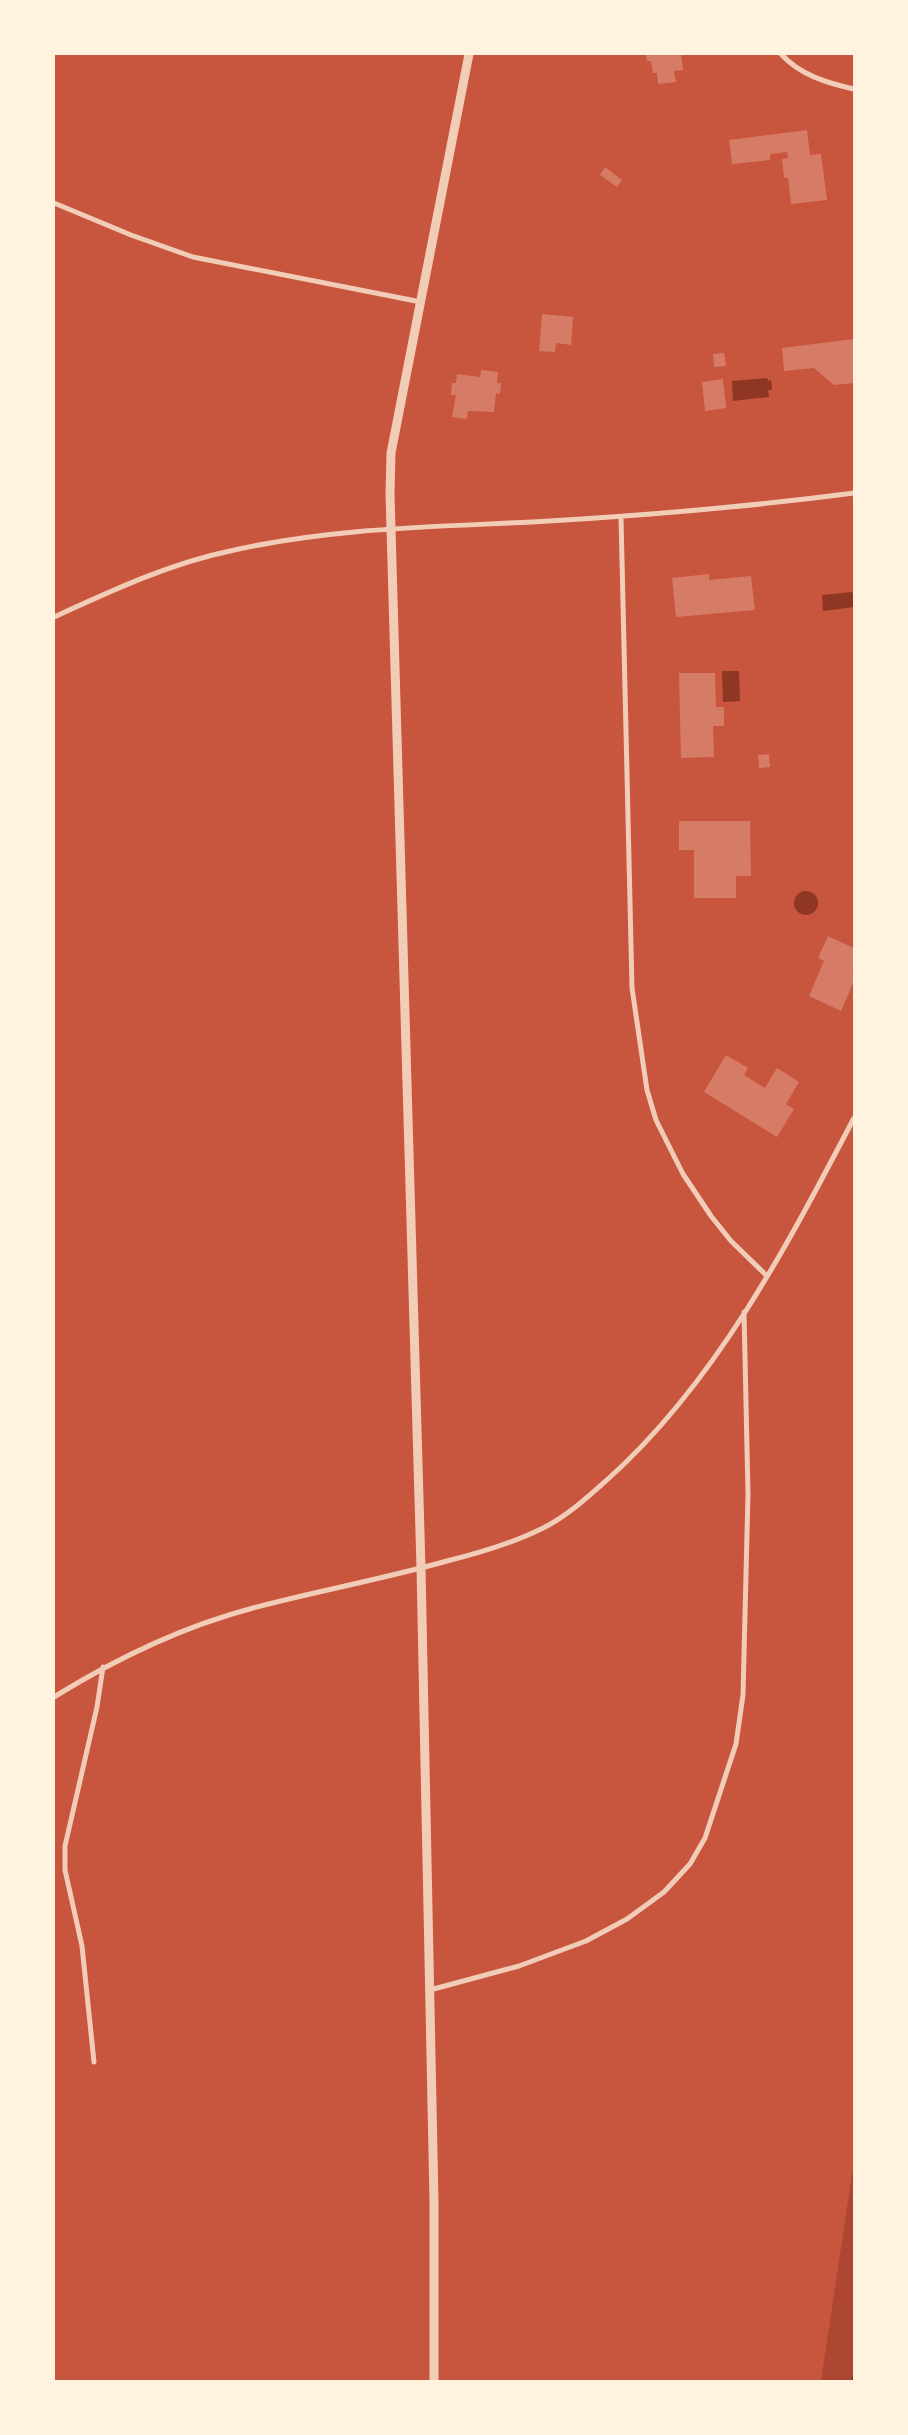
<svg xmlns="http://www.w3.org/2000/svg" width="908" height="2435" font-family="Arial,sans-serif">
	<rect width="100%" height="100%" fill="#c8553d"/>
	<path fill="#ae4732" d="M 854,2161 L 854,2381 L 821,2381 Z"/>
	<path fill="#8f3625" d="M 767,378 L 768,381 L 771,380 L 772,390 L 768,390 L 769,397 L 733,401 L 732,381 Z
		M 852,592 L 854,596 L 854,607 L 823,611 L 822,595 Z
		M 722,671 L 739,671 L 740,701 L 723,702 Z
		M794 903a12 12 0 1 1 24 0a12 12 0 1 1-24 0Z"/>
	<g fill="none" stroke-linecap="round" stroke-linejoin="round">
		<path stroke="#8f3625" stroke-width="6" d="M 853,2381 L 854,2379"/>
	</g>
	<path fill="#d67c66" d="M 646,54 L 681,54 L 683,70 L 674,71 L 676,82 L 658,84 L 657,73 L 653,73 L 651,61 L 647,61 Z
		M 807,130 L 810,155 L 821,154 L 827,200 L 791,204 L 788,178 L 784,178 L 782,159 L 788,158 L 787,152 L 770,154 L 770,160 L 732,164 L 729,140 Z
		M 605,167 L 622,180 L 617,187 L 600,175 Z
		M 542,314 L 573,317 L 571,345 L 556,343 L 555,352 L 539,351 Z
		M 854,339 L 854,383 L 834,385 L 814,368 L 784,371 L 782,348 Z
		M 724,353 L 726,366 L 714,367 L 713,354 Z
		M 481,370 L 498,372 L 497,383 L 501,383 L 500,394 L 496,393 L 494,412 L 468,411 L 467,419 L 452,417 L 456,395 L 451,395 L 452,383 L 456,383 L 457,374 L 480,377 Z
		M 723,379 L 726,408 L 705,411 L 702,382 Z
		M 709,574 L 709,580 L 751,576 L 755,610 L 676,617 L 672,578 Z
		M 679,673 L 715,673 L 716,707 L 724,707 L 724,726 L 713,726 L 714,757 L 681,758 Z
		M 769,754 L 770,767 L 759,768 L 758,755 Z
		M 679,821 L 750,821 L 751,876 L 736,876 L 736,898 L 694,898 L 694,850 L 679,850 Z
		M 828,936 L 854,948 L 854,969 L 852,974 L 854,975 L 854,981 L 841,1011 L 809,996 L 824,961 L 818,958 Z
		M 726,1055 L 748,1068 L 744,1075 L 765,1088 L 777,1068 L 799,1082 L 786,1104 L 794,1109 L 777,1137 L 704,1092 Z"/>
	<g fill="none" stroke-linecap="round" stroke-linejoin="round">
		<path stroke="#f1ccb7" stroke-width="5" d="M 781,54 C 800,75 827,83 854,89
			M 54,203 L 131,235 L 193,257 L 421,302
			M 621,517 L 632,988 L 647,1090 L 656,1120 L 683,1174 L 711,1216 L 731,1241 L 767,1276
			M 54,617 C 111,591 168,564 230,551 C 329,528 431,527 532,522 C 640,516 747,507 854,493
			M 54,1697 C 117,1658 181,1627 253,1608 C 317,1591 383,1579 447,1561 C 479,1553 511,1544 541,1529 C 565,1518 588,1497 608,1479 C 716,1382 787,1246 854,1118
			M 430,1990 L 519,1966 L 586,1941 L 627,1919 L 664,1892 L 690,1864 L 705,1838 L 736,1744 L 743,1695 L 748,1494 L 744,1312
			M 94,2062 L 82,1946 L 65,1870 L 65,1846 L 97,1707 L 103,1667"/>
		<path stroke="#f1ccb7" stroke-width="9" d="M 434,2381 L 434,2202 L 421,1568 L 390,494 L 391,453 L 469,54"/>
	</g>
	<rect width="908" height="2435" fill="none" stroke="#fff3e0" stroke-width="110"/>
</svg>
